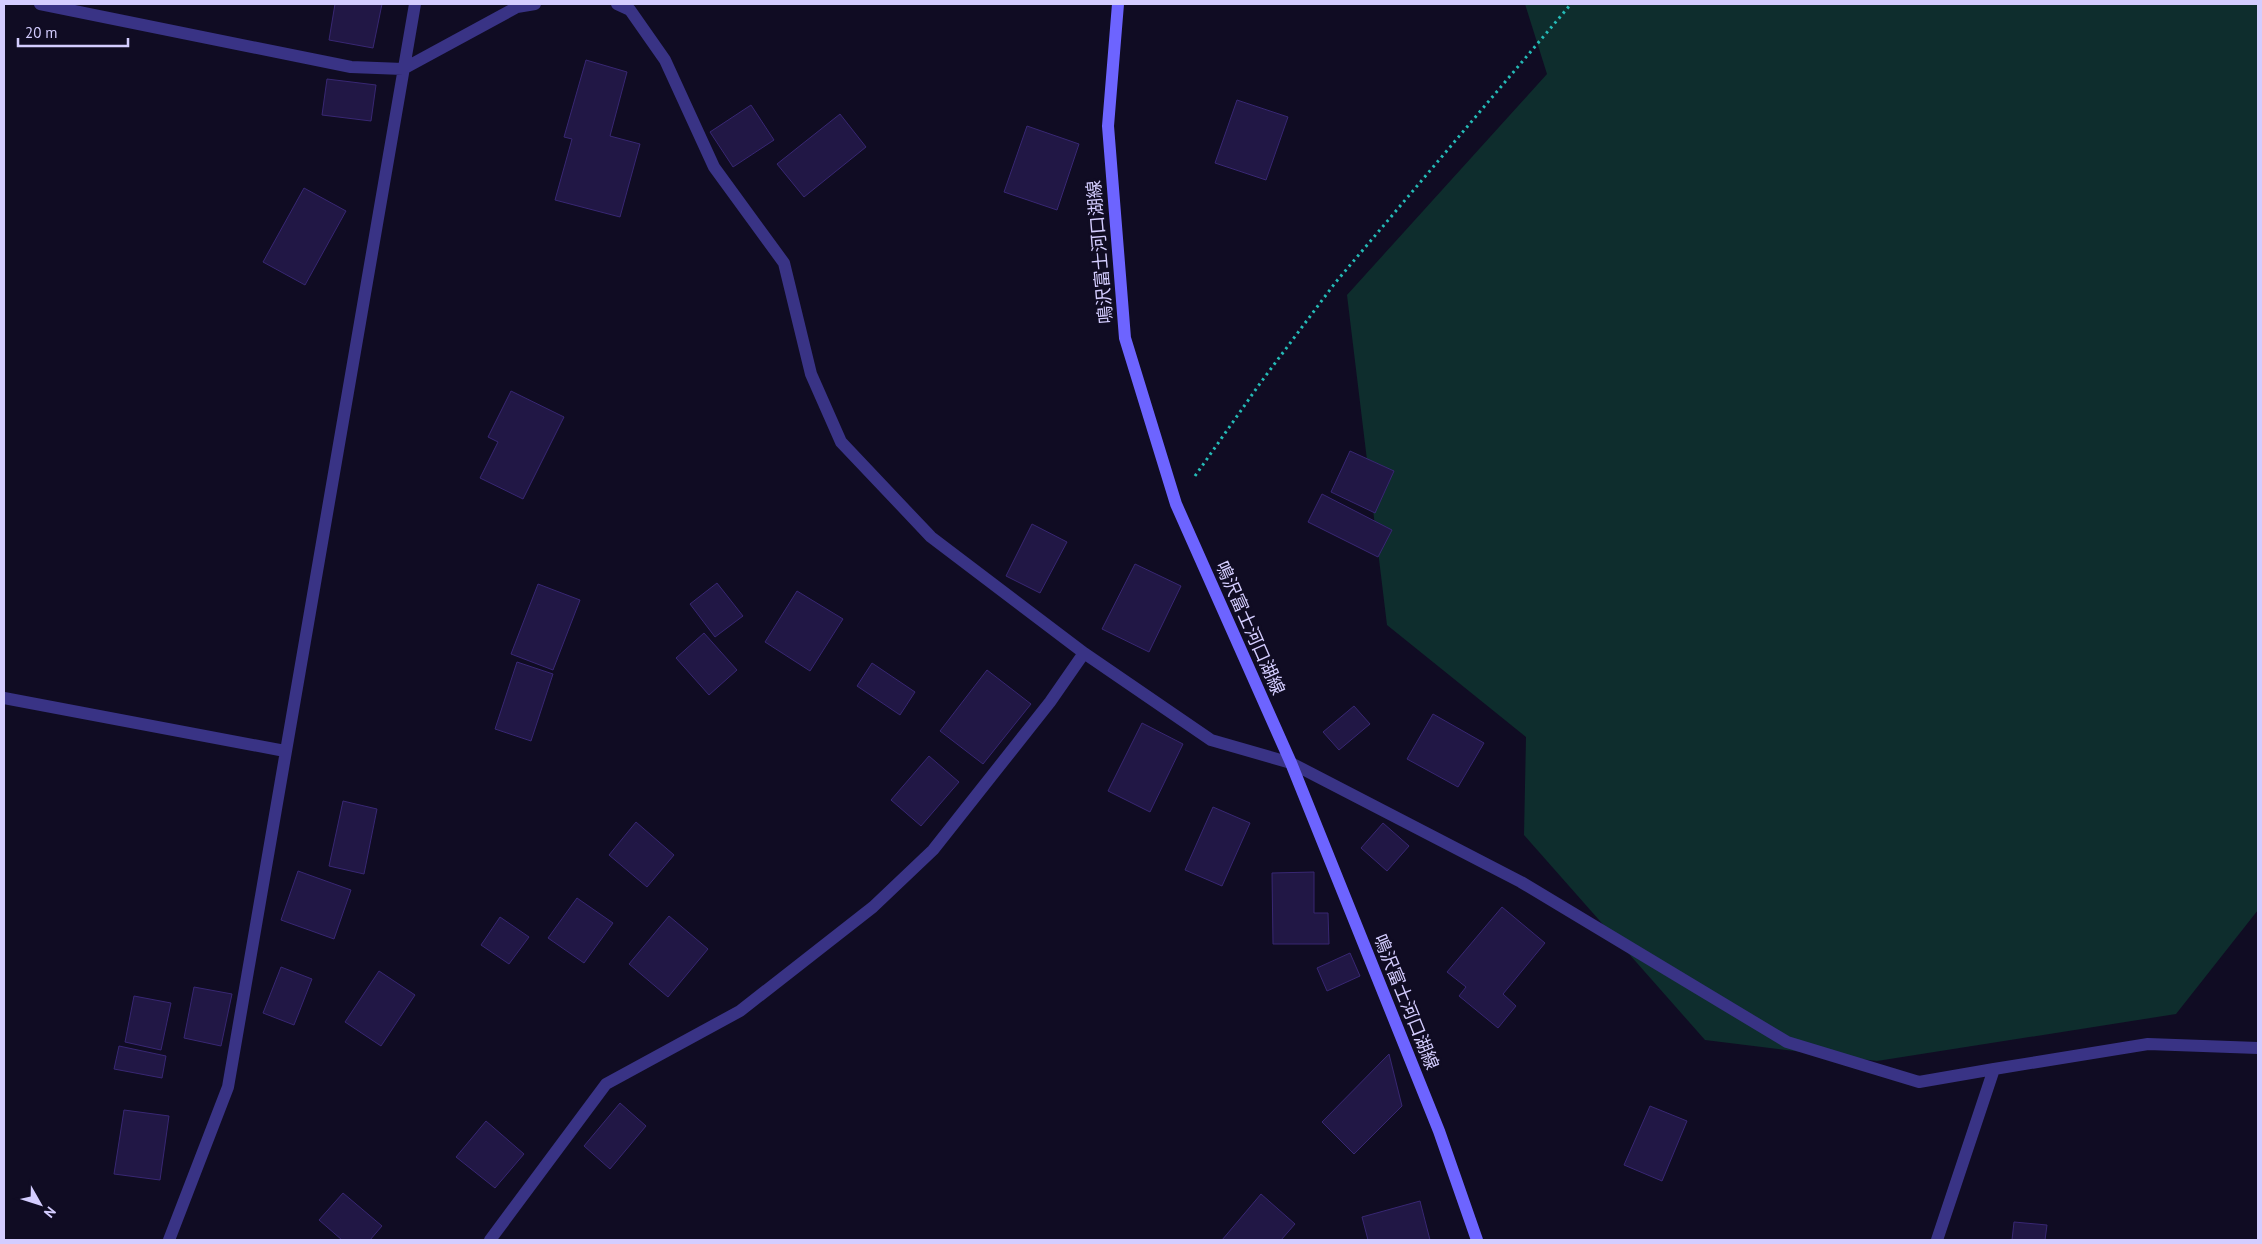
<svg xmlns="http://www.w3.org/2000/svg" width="2262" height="1244" font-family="'PT Sans','Noto Sans JP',sans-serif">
	<rect width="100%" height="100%" fill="#100c23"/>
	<path fill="#0e2d2d" d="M 1525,4 L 2258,4 L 2258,910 L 2176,1014 L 1877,1061 L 1705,1040 L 1524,835 L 1526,737 L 1387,625 L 1347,295 L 1547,74 Z"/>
	<path fill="#211745" stroke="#382773" d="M 335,4 L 382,4 L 373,48 L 329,40 Z
		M 586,60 L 627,72 L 610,136 L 640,144 L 620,217 L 555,200 L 572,139 L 564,137 Z
		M 327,79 L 376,85 L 371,121 L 322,115 Z
		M 1237,100 L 1288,117 L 1266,180 L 1215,163 Z
		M 751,105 L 774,140 L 733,167 L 710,132 Z
		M 840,114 L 866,147 L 804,197 L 777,164 Z
		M 1027,126 L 1079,144 L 1057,210 L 1004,192 Z
		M 304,188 L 346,211 L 305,285 L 263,262 Z
		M 511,391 L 564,417 L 523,499 L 480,478 L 498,442 L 488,437 Z
		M 1350,451 L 1394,471 L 1375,513 L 1331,492 Z
		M 1322,494 L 1392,530 L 1378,557 L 1308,522 Z
		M 1032,524 L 1067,542 L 1040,593 L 1006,576 Z
		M 1135,564 L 1181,586 L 1149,652 L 1102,629 Z
		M 717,583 L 743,616 L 715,637 L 690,604 Z
		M 538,584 L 580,600 L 553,670 L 511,654 Z
		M 797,591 L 843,619 L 810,671 L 765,642 Z
		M 704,633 L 737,670 L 709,695 L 676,658 Z
		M 517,662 L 553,674 L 531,741 L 495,729 Z
		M 872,663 L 915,692 L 900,715 L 857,686 Z
		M 987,670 L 1031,704 L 983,764 L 940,731 Z
		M 1354,706 L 1370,724 L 1339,750 L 1323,732 Z
		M 1433,714 L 1484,743 L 1458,787 L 1407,759 Z
		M 1142,723 L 1183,744 L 1150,812 L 1108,791 Z
		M 929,756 L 959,782 L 921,826 L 891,800 Z
		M 343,801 L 377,809 L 364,874 L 329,866 Z
		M 1213,807 L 1250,823 L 1222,886 L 1185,870 Z
		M 636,822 L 674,855 L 647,887 L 609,855 Z
		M 1383,823 L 1409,846 L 1387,871 L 1361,848 Z
		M 298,871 L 351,890 L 334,939 L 281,920 Z
		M 1314,872 L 1314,913 L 1328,913 L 1329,944 L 1273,944 L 1272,873 Z
		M 577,898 L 613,923 L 584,963 L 548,938 Z
		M 1502,907 L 1545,943 L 1503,994 L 1516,1006 L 1498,1028 L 1459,996 L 1466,987 L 1447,972 Z
		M 669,916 L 708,949 L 668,997 L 629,964 Z
		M 500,917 L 529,937 L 509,964 L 481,945 Z
		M 1350,953 L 1360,976 L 1327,991 L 1317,968 Z
		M 281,967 L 312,979 L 294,1025 L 263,1013 Z
		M 379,971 L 415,995 L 381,1046 L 345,1022 Z
		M 194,987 L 232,994 L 221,1046 L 184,1038 Z
		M 134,996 L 171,1003 L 161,1050 L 125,1042 Z
		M 119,1046 L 166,1056 L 162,1078 L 114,1069 Z
		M 1389,1054 L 1402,1106 L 1354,1154 L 1322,1122 Z
		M 620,1103 L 646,1126 L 610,1169 L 584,1146 Z
		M 1650,1106 L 1687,1121 L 1662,1181 L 1624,1165 Z
		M 124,1110 L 169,1116 L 160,1180 L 114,1174 Z
		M 486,1121 L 524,1154 L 495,1188 L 456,1157 Z
		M 343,1193 L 382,1226 L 370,1240 L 342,1240 L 319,1220 Z
		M 1261,1194 L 1295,1224 L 1281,1240 L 1222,1240 Z
		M 1420,1201 L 1430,1240 L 1368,1240 L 1362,1217 Z
		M 2014,1222 L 2047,1225 L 2045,1240 L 2012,1240 Z"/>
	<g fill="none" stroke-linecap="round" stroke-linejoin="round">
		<path stroke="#25bbb7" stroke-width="3" stroke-dasharray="2.5 4" stroke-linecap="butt" d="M 1195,476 L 1261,382 L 1335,283 L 1571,4"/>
		<path stroke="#393385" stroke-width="12" d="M 40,4 L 351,67 L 403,69 L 517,7 L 535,4
			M 617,4 L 630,10 L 665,60 L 714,167 L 784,263 L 811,374 L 841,442 L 931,537 L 1084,653 L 1211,740 L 1291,763 L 1521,882 L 1787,1042 L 1919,1082 L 1994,1069
			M 4,698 L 285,751
			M 169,1240 L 228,1087 L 415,4
			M 490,1240 L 606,1084 L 740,1011 L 873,907 L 933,850 L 1050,702 L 1084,653
			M 1937,1240 L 1994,1069 L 2148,1044 L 2258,1048"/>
		<path stroke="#6d64ff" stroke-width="12" d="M 1118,4 L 1108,126 L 1125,338 L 1176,504 L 1291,763 L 1439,1131 L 1477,1240"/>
	</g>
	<g text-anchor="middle" stroke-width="5" stroke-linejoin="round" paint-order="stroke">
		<g font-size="18" fill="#d4cdff" stroke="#100c23">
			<text transform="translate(1100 252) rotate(-95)" y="6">鳴沢富士河口湖線</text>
			<text transform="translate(1250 628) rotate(66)" y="6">鳴沢富士河口湖線</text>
			<text transform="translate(1406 1002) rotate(68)" y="6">鳴沢富士河口湖線</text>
		</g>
	</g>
	<rect width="2262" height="1244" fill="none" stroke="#d4cdff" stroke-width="10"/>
	<g transform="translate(40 1204) rotate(129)" stroke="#100c23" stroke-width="4" paint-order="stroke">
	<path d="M0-4L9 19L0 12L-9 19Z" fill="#d4cdff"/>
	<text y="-8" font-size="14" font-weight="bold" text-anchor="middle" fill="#d4cdff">N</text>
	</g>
	<path d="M18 38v8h110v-8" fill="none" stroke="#d4cdff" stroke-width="2.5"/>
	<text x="25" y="38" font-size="15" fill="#d4cdff" stroke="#100c23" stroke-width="4" paint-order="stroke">20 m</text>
</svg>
